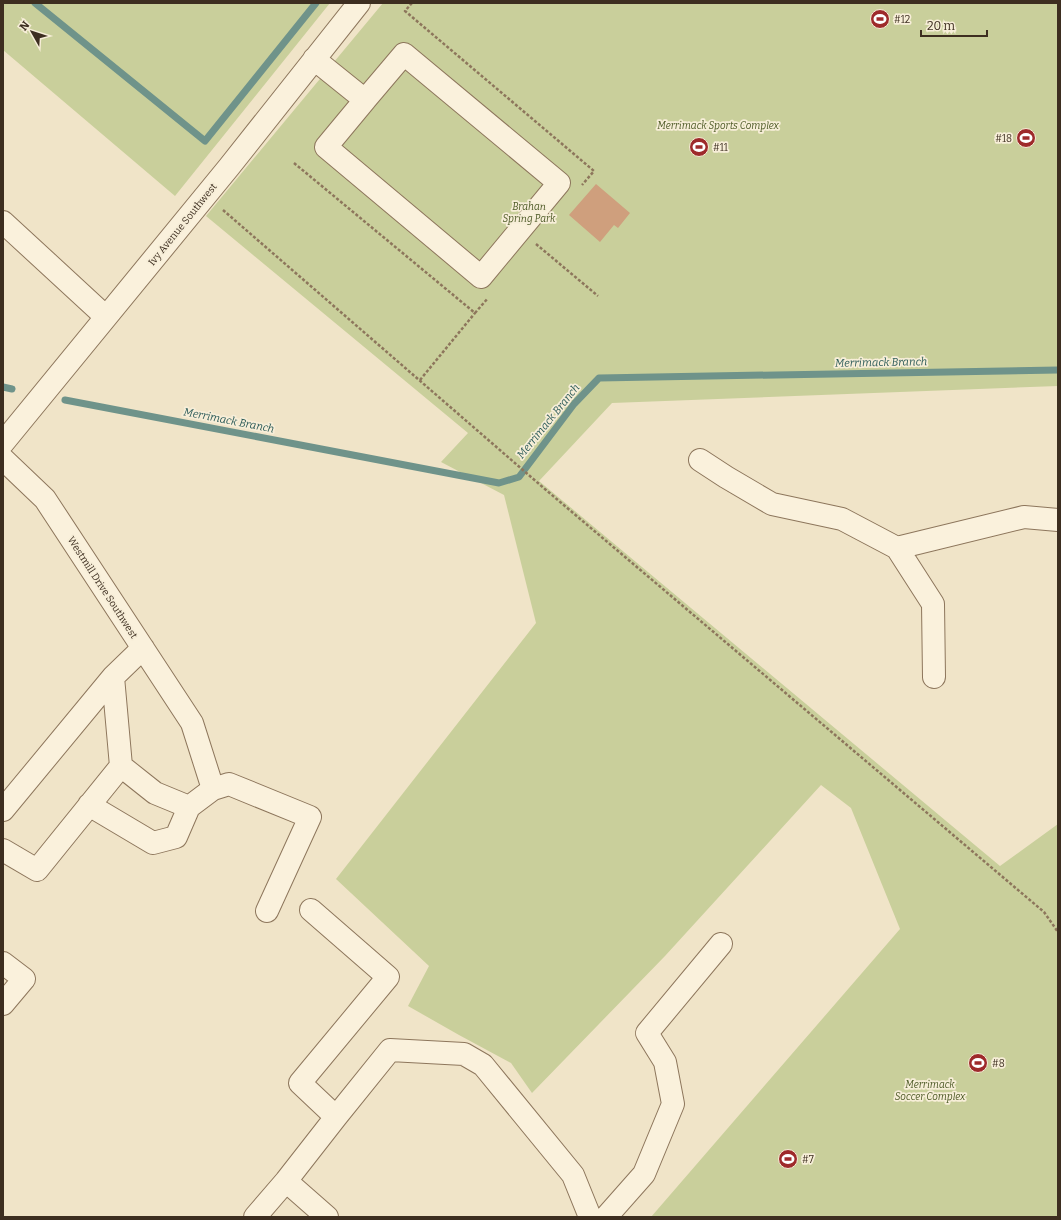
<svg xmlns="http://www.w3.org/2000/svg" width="1061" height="1220" font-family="Bitter,serif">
	<rect width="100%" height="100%" fill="#f0e4c8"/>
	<path fill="#c9cf9b" d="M 3,3 L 330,3 L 175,196 L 3,50 Z
		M 383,3 L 1058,3 L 1058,386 L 612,403 L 539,481 L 1000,866 L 1058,824 L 1058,1217 L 651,1217 L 900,929 L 851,808 L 821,785 L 665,956 L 532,1093 L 511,1063 L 459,1035 L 408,1006 L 429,966 L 336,879 L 536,623 L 504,495 L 441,462 L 468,433 L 206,216 Z"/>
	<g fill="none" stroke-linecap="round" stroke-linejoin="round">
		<path stroke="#6f938a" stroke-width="7" d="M 35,3 L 205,141 L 316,3
			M 3,387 L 12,389
			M 65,400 L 499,483 L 519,477 L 574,404 L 599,378 L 1058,370"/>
	</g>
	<path fill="#cf9f7d" d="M 596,184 L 630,213 L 618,228 L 614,225 L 600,242 L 569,215 Z"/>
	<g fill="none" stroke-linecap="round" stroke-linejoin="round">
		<defs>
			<path id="minor" d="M 314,59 L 365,100 L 326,147 L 481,277 L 559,183 L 404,54 L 365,100
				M 3,222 L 106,317
				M 3,443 L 229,167 L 359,3
				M 3,459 L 45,499 L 192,723 L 213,789
				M 700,460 L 726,477 L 772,504 L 842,519 L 897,548 L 933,604 L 934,677
				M 897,548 L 1024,517 L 1058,520
				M 121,766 L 155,793 L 189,807
				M 89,805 L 153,843 L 176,837 L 189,807 L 213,789 L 229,784 L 310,817 L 267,911
				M 3,810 L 113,677 L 143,648
				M 3,850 L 37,870 L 121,766 L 113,677
				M 311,910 L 388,977 L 300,1083 L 336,1117
				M 3,963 L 24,979 L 3,1004
				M 286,1181 L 327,1217
				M 255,1217 L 286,1181 L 336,1117 L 390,1050 L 464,1054 L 483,1065 L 573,1175 L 590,1217
				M 606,1217 L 644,1174 L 673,1104 L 665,1062 L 647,1033 L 721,944"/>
		</defs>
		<use href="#minor" stroke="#8d765c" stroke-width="24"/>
		<path stroke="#8d765c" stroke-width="2.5" stroke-dasharray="3 2" stroke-linecap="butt" d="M 412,3 L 405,11 L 594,171 L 582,185
			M 294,163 L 475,313 L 488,298
			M 223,210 L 546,490 L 1044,912 L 1058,932
			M 536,244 L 598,296
			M 420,380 L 475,313"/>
		<use href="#minor" stroke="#faf1dc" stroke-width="22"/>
	</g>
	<defs>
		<symbol id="stadium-disc" viewBox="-11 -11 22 22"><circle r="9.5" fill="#9e2a2b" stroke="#f7eed8"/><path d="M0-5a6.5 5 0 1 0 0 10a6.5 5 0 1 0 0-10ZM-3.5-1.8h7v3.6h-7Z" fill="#fff"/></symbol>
	</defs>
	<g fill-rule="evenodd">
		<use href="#stadium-disc" x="869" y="8" width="22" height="22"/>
		<use href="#stadium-disc" x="1015" y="127" width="22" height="22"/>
		<use href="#stadium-disc" x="688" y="136" width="22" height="22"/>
		<use href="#stadium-disc" x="967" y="1052" width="22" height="22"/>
		<use href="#stadium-disc" x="777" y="1148" width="22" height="22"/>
	</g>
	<g text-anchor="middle" stroke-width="3.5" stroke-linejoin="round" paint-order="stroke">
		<g font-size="10" fill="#3d2e20" stroke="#f7eed8" text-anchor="start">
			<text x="894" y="23">#12</text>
			<text x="1012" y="142" text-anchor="end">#18</text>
			<text x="713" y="151">#11</text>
			<text x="992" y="1067">#8</text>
			<text x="802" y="1163">#7</text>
		</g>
		<g font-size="10" font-style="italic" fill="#4d5a26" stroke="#f7eed8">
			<text x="718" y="129">Merrimack Sports Complex</text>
			<text x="529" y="210">Brahan<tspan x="529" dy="12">Spring Park</tspan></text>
			<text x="930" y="1088">Merrimack<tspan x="930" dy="12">Soccer Complex</tspan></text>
		</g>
		<g font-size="10" fill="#3d2e20" stroke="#f7eed8">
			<text transform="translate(182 224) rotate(-51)" y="4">Ivy Avenue Southwest</text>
			<text transform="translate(103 587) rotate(57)" y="4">Westmill Drive Southwest</text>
		</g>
		<g font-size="11" font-style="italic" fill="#2f5d5a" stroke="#f7eed8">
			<text transform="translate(881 362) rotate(-1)" y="4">Merrimack Branch</text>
			<text transform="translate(229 420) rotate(11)" y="4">Merrimack Branch</text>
			<text transform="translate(548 421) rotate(-51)" y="4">Merrimack Branch</text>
		</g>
	</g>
	<rect width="1061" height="1220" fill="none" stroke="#3d2e20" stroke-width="8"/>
	<g transform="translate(32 32) rotate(309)" stroke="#f7eed8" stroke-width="3" paint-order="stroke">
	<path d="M0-3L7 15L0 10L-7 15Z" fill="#3d2e20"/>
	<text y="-6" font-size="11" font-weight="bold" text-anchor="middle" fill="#3d2e20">N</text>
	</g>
	<path d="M921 30v6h66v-6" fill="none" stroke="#3d2e20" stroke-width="2"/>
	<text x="927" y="30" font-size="12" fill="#3d2e20" stroke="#f7eed8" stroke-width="3" paint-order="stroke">20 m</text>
</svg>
